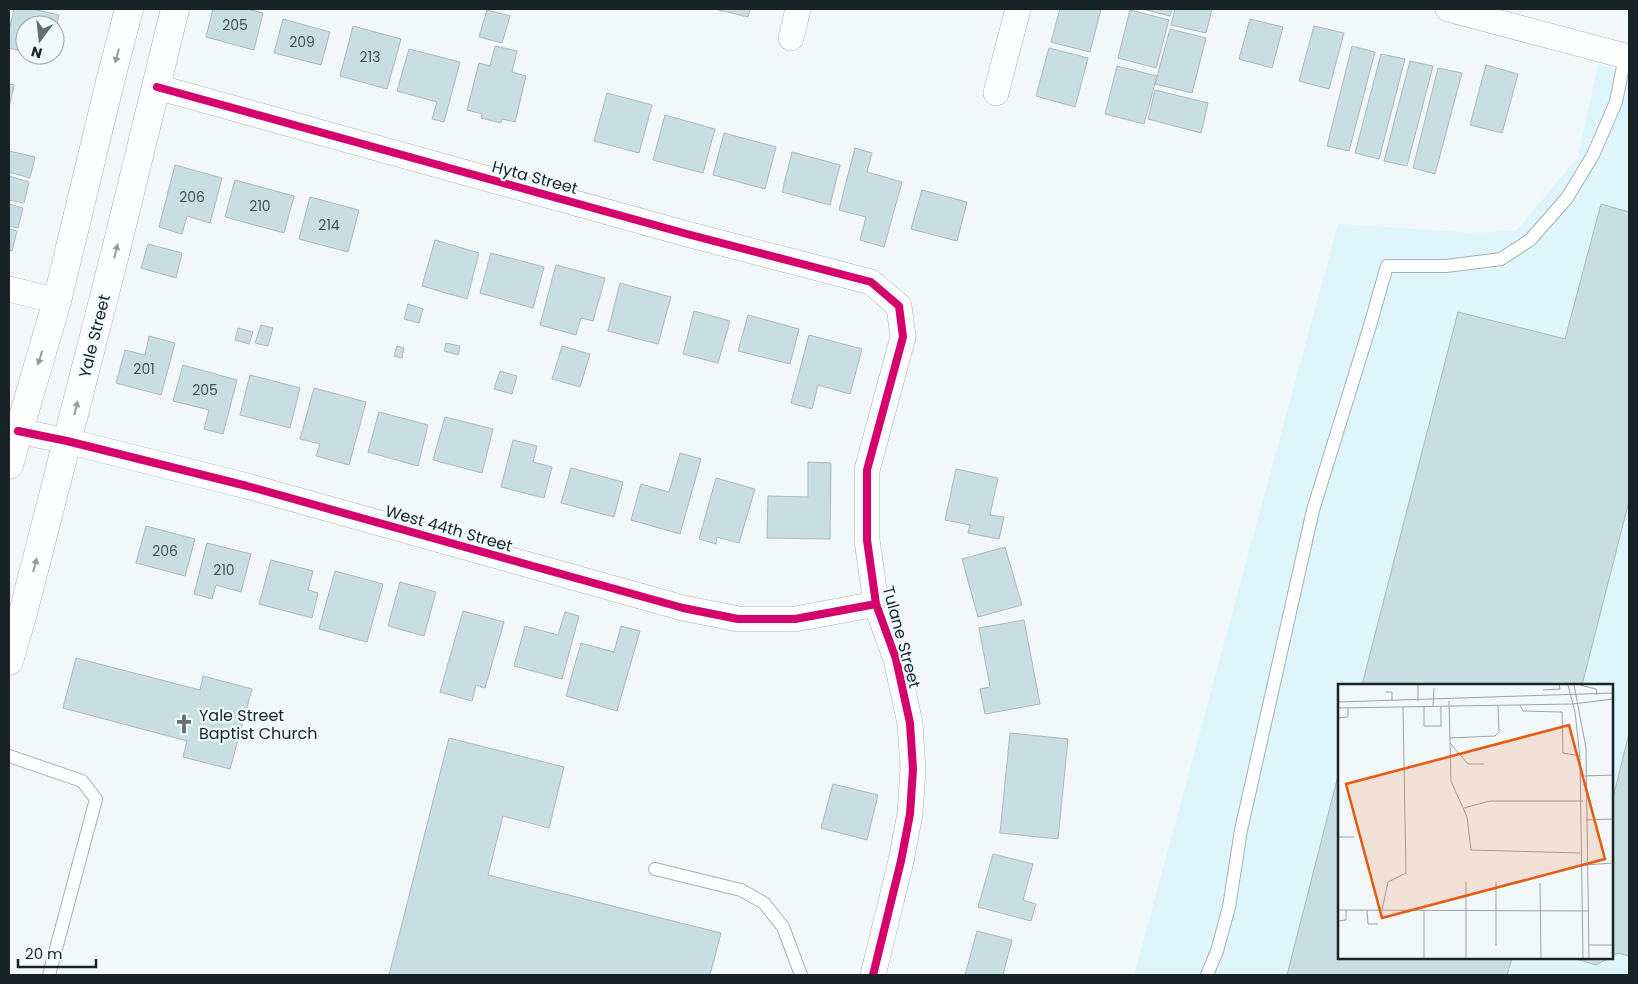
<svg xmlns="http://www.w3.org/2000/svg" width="1638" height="984" font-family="Poppins,sans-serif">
	<rect width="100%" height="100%" fill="#f2f8fa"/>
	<path fill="#def5fb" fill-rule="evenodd" d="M 1598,64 L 1629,73 L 1629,975 L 1134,975 L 1338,224 L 1475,233 L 1517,230 L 1578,157 ZM 1339,685 L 1612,685 L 1612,958 L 1339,958 Z"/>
	<path fill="#c9dee3" stroke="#afb7b9" d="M 14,9 L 32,9 L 59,15 L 55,31 L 55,25 L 25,25 L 25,52 L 9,48 L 9,31 Z
		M 213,9 L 248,9 L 263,13 L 254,50 L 206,37 Z
		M 715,9 L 750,9 L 748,17 Z
		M 1060,9 L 1101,9 L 1090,52 L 1051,42 Z
		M 1143,9 L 1172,9 L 1170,16 Z
		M 1175,9 L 1212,9 L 1206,33 L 1171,25 Z
		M 487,10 L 510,16 L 502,43 L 479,37 Z
		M 1130,10 L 1169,20 L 1156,68 L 1118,58 Z
		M 283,19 L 330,32 L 321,65 L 274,53 Z
		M 1250,19 L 1283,27 L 1272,68 L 1239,59 Z
		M 353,26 L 401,39 L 387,89 L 340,76 Z
		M 1314,26 L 1344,33 L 1329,89 L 1299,81 Z
		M 1170,29 L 1206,38 L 1192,93 L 1155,84 Z
		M 495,46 L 517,51 L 512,72 L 526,76 L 515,122 L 502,119 L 501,123 L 481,118 L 482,114 L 467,110 L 479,63 L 490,66 Z
		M 1352,46 L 1375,52 L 1349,151 L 1327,146 Z
		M 1049,48 L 1088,58 L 1075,107 L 1036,96 Z
		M 409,49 L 460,62 L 444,122 L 432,119 L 437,102 L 397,91 Z
		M 1381,54 L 1405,59 L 1379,159 L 1355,153 Z
		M 1410,61 L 1433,66 L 1407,166 L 1384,161 Z
		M 1486,65 L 1518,74 L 1502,133 L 1470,125 Z
		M 1117,66 L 1157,76 L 1144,124 L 1105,114 Z
		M 1438,68 L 1462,73 L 1435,174 L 1413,168 Z
		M 9,84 L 14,85 L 9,108 Z
		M 1155,90 L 1208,103 L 1201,133 L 1148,119 Z
		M 607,93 L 652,105 L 639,153 L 594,141 Z
		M 665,115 L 715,129 L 703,173 L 653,160 Z
		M 724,133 L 776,147 L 765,189 L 713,175 Z
		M 855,148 L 872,153 L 867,172 L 902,182 L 884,247 L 860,240 L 866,217 L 839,210 Z
		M 9,151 L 35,157 L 30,178 L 9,172 Z
		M 792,152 L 840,165 L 830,205 L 782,192 Z
		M 175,165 L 222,178 L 210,223 L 187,216 L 182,234 L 159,227 Z
		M 9,176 L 29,182 L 24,203 L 9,200 Z
		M 235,180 L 294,196 L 284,233 L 225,217 Z
		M 922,190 L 967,202 L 957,241 L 911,229 Z
		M 310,197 L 359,210 L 348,252 L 299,239 Z
		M 9,204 L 23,208 L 18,228 L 9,226 Z
		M 1601,204 L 1629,212 L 1629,501 L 1582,685 L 1362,685 L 1458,312 L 1565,339 Z
		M 9,229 L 17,231 L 12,251 L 9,250 Z
		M 435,240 L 479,253 L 467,299 L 422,286 Z
		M 148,244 L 182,253 L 176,278 L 141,268 Z
		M 491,253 L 544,267 L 533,308 L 480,293 Z
		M 556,265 L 605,278 L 593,321 L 581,318 L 576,335 L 540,325 Z
		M 620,283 L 671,297 L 658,344 L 608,331 Z
		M 408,304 L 423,309 L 419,323 L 404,319 Z
		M 694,311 L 730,321 L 718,363 L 683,354 Z
		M 748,315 L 799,329 L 790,364 L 738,351 Z
		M 261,325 L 273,328 L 268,346 L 255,343 Z
		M 238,328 L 253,332 L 249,344 L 235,340 Z
		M 809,335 L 862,349 L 850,394 L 818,385 L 812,409 L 791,403 Z
		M 149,336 L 175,343 L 161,395 L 116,383 L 125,350 L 145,355 Z
		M 446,343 L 460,346 L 458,355 L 444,351 Z
		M 397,346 L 404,348 L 402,358 L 394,356 Z
		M 562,346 L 590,354 L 580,387 L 552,379 Z
		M 183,365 L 237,380 L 223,434 L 204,429 L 209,410 L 173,401 Z
		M 500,371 L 517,376 L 512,394 L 494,389 Z
		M 250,375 L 300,388 L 290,428 L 240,415 Z
		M 314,388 L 366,402 L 349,465 L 316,456 L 320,444 L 300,439 Z
		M 379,412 L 428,425 L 418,466 L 368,452 Z
		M 445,417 L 493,429 L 482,473 L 433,460 Z
		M 513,440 L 537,446 L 533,462 L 552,467 L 544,498 L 501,487 Z
		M 680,453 L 701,459 L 680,534 L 631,520 L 641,484 L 669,492 Z
		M 808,462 L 831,463 L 830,539 L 767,538 L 768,496 L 808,497 Z
		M 571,468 L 623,482 L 614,517 L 561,503 Z
		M 956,469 L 998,478 L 990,515 L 1004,517 L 999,539 L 968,533 L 970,525 L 945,520 Z
		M 716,478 L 755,489 L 739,543 L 717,537 L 716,544 L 699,539 Z
		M 146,526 L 195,539 L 185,576 L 136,563 Z
		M 207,543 L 251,554 L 241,592 L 216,585 L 212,599 L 194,594 Z
		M 1005,547 L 1022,605 L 978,617 L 962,559 Z
		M 271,560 L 313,571 L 308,590 L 318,593 L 312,618 L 259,604 Z
		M 335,571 L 383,584 L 367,642 L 319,629 Z
		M 400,582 L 436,592 L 424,636 L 388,626 Z
		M 463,611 L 504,622 L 485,688 L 476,685 L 472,701 L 440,692 Z
		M 565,612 L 579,616 L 562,679 L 514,666 L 525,626 L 558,635 Z
		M 1024,620 L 1040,704 L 985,714 L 980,689 L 990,687 L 979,628 Z
		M 621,626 L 640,631 L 617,711 L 566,696 L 581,643 L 614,652 Z
		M 76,658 L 200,690 L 203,676 L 252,689 L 230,769 L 183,757 L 187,741 L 63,708 Z
		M 1010,733 L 1068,739 L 1058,839 L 1000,833 Z
		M 1629,733 L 1629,956 L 1618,953 L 1612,956 L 1612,802 Z
		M 449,738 L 564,767 L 549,828 L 503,816 L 488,875 L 721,933 L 710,975 L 389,975 Z
		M 1339,772 L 1339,958 L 1512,958 L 1507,975 L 1287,975 Z
		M 833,784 L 878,795 L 867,840 L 821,828 Z
		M 993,854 L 1033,864 L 1023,900 L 1036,904 L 1031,921 L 978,907 Z
		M 977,931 L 1012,940 L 1003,975 L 965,975 Z
		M 1573,958 L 1609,958 L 1596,965 Z"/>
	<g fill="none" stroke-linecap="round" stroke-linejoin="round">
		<defs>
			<path id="lane" d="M 9,756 L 82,781 L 96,799 L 49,975
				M 655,869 L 741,890 L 764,903 L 783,927 L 801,975
				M 1207,975 L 1217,951 L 1229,907 L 1241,830 L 1313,510 L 1369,329 L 1387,266 L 1446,266 L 1501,259 L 1530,240 L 1567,198 L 1593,155 L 1616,102 L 1625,56"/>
			<path id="street" d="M 1448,9 L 1629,57
				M 791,38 L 798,9
				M 157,87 L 687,234 L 871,282 L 899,306 L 903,337 L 867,470 L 867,540 L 876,604 L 896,659 L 910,723 L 913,769 L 910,814 L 901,861 L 873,975
				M 996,93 L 1018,9
				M 9,289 L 57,301
				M 18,431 L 67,441 L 247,486 L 683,608 L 738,619 L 795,619 L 876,604"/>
			<path id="secondary" d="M 9,465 L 57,301 L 111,78 L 129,9
				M 9,661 L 23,613 L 114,258 L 175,9"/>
		</defs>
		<use href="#lane" stroke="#a8b0b2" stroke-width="14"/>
		<use href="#street" stroke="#a8b0b2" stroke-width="26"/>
		<use href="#secondary" stroke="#a8b0b2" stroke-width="29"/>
		<use href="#lane" stroke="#fdfefe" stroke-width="12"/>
		<use href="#street" stroke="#fdfefe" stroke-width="25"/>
		<use href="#secondary" stroke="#fdfefe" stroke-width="28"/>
		<defs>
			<path id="cycleway" d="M 157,87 L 687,234 L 871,282 L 899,306 L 903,337 L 867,470 L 867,540 L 876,604 L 896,659 L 910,723 L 913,769 L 910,814 L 901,861 L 873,975
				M 18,431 L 67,441 L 247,486 L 683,608 L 738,619 L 795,619 L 876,604"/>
		</defs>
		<use href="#cycleway" stroke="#effafd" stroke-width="11"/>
		<use href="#cycleway" stroke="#d6006c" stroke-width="8"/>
	</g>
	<defs><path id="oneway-solid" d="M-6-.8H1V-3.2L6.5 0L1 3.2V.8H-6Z" transform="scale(1.25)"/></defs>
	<g fill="#969b9c">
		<use href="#oneway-solid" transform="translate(117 56) rotate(105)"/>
		<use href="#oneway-solid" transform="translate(116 251) rotate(-76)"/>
		<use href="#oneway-solid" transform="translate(40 358) rotate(107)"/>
		<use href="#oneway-solid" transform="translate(76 408) rotate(-76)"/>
		<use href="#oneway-solid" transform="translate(35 565) rotate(-76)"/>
	</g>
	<defs>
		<symbol id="church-bare" viewBox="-9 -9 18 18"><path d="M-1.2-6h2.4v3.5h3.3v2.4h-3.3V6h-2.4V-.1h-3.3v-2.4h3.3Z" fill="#646e70" stroke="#effafd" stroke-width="2.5" paint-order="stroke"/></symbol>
	</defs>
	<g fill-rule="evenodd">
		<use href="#church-bare" x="170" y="710" width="28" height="28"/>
	</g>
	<g text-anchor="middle" stroke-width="4.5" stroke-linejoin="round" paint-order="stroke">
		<g font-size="14" fill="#445254">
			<text x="235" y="30">205</text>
			<text x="302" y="47">209</text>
			<text x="370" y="62">213</text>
			<text x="192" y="202">206</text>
			<text x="260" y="211">210</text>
			<text x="329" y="230">214</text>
			<text x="144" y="374">201</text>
			<text x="205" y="395">205</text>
			<text x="165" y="556">206</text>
			<text x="224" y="575">210</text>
		</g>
		<g font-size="16" fill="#182325" stroke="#effafd">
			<text transform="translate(535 177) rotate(15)" y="6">Hyta Street</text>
			<text transform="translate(94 336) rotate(-76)" y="6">Yale Street</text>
			<text transform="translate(449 528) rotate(16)" y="6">West 44th Street</text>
			<text transform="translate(902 637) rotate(75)" y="6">Tulane Street</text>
		</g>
		<g font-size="16" fill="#182325" stroke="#effafd" text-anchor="start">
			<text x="199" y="721">Yale Street<tspan x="199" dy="18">Baptist Church</tspan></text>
		</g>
	</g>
	<g transform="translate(1338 684)">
		<rect width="275" height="275" fill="#f2f8fa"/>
		<path fill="none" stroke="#9ba3a5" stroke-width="1" d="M 80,1 L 80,17M 230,1 L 237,28 L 242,74 L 245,274M 236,1 L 248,64 L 251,274M 242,1 L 258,5 L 259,11M 205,6 L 222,5 L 221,1M 47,8 L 54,8 L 54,17M 111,17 L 113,97 L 129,133 L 133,166 L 242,169M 0,18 L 275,9M 182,21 L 185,27 L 224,28 L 225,69 L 242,72M 86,23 L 86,42 L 103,42 L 103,23M 95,23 L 96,4M 0,24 L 235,20 L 275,15M 0,34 L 10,33 L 10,24M 112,54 L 157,52 L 161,48 L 160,21M 112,59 L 130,80 L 146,80M 245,92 L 275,91M 126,124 L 152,117 L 245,117M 248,136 L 275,135M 0,153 L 16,153M 247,181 L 275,179M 128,198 L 128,274M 202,199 L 203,274M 0,226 L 250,227M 29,226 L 30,240 L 40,240M 44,226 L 50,198 L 68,189 L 65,23M 86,226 L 86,274M 0,237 L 8,236 L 8,226M 251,261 L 275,261M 158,262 L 158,198"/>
		<path fill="#e8590c" fill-opacity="0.15" stroke="#e8590c" stroke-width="2.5" d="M 231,41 L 267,175 L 44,234 L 8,100 Z"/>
		<rect width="275" height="275" fill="none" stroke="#182325" stroke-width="2.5"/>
	</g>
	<rect width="1638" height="984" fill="none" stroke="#182325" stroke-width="20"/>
	<g transform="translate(40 40) rotate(195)"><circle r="24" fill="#effafd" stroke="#99a4a7"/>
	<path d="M0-4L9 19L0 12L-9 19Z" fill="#646e70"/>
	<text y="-8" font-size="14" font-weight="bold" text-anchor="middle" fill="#182325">N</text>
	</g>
	<path d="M18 959v8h78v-8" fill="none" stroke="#182325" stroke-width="2.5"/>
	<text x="25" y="959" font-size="15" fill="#182325" stroke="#effafd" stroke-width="4" paint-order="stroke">20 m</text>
</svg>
